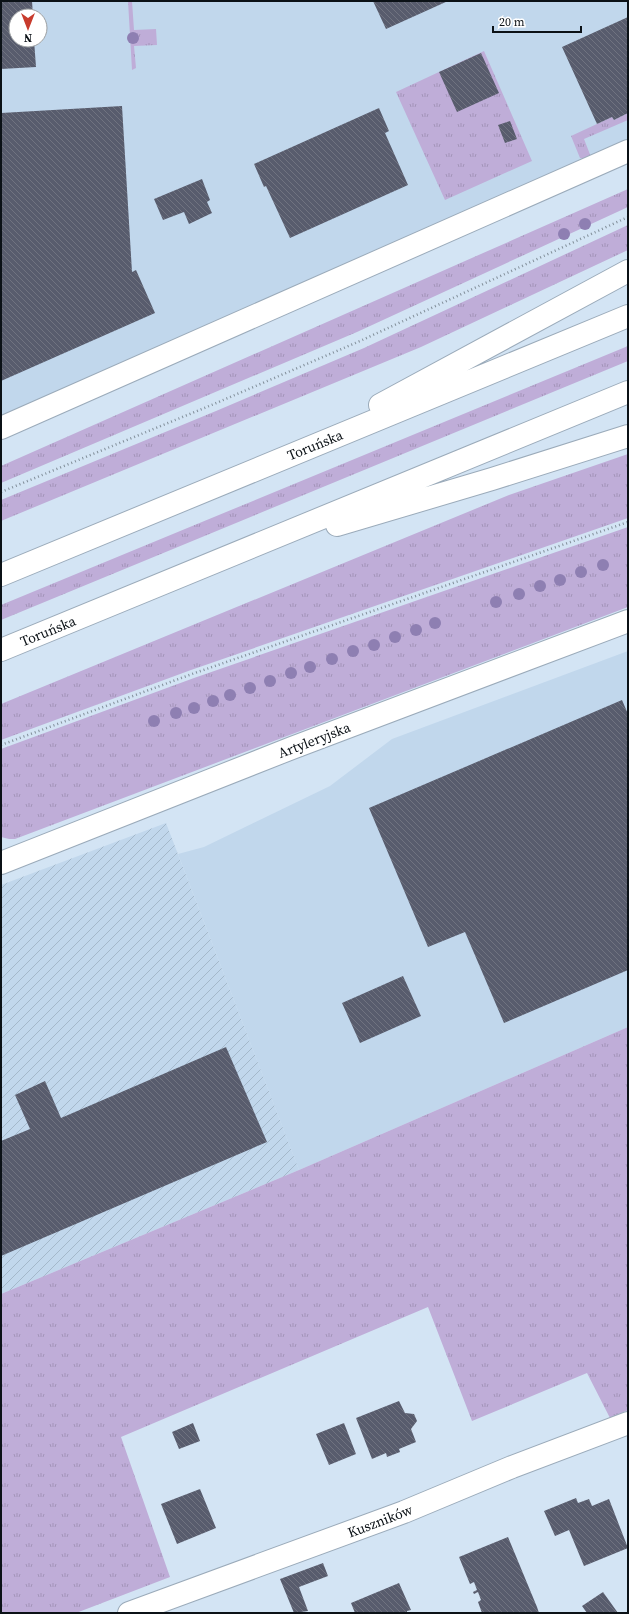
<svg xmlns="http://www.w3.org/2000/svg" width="629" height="1614" font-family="'Source Serif 4',serif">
	<defs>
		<pattern id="industrial-furrows" width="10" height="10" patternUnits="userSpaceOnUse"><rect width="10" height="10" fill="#c1d7ec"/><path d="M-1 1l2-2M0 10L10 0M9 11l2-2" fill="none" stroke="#a4b8ca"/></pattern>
		<pattern id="grass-tufts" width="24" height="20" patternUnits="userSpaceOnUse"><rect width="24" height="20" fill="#bfadd8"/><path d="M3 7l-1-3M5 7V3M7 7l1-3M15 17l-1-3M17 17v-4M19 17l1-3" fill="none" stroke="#a394b9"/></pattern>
		<pattern id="building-back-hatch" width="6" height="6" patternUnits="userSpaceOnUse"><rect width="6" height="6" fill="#585c6d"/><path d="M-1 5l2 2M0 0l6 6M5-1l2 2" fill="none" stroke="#707380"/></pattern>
	</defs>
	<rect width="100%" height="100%" fill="#d3e4f4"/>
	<path fill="#c1d7ec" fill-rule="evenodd" d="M 1,1 L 628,1 L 628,140 L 1,417 ZM 16,16 L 40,16 L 40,40 L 16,40 Z
		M 628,651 L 628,1027 L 299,1170 L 178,854 L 204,847 L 330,786 L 392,739 Z"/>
	<path fill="url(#industrial-furrows)" d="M 166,823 L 299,1170 L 1,1294 L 1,885 Z"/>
	<path fill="url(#grass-tufts)" d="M 128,1 L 132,1 L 134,30 L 156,29 L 157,45 L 134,46 L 136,68 L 132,70 Z
		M 484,51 L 532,161 L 445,200 L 396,92 Z
		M 628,113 L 628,120 L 584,139 L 591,157 L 585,159 L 580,158 L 571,136 L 612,117 L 614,120 Z
		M 628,189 L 628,207 L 357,332 L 1,483 L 1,466 Z
		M 628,225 L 628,250 L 421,347 L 1,521 L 1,500 L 216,411 L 364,348 Z
		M 628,346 L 628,361 L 1,620 L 1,605 Z
		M 628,454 L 628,518 L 191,670 L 1,740 L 1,704 L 509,495 Z
		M 628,527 L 628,607 L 15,839 L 9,839 L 1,837 L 1,749 L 194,678 Z
		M 628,1027 L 628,1410 L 610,1418 L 587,1373 L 472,1421 L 428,1307 L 121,1437 L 170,1577 L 76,1613 L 1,1613 L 1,1294 L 299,1170 Z"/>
	<path fill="url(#building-back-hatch)" d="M 1,1 L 32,1 L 33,16 L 16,16 L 16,40 L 34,40 L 36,67 L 1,69 Z
		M 373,1 L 448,1 L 386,29 Z
		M 628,17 L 628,113 L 614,120 L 612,117 L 597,124 L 562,47 Z
		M 481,53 L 499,93 L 457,112 L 439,72 Z
		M 122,106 L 132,272 L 136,270 L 155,313 L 1,381 L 1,113 Z
		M 379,108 L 389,131 L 385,133 L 408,185 L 290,238 L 266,186 L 264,187 L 254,164 Z
		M 510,121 L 517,139 L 505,143 L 498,125 Z
		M 202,179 L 210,200 L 207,202 L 212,213 L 189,224 L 184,212 L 163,220 L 154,199 Z
		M 622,700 L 628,714 L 628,970 L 504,1023 L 465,932 L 428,947 L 369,808 Z
		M 403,976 L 421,1016 L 360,1043 L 342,1003 Z
		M 226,1047 L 267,1142 L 1,1256 L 1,1141 L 30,1129 L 15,1095 L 45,1081 L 61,1118 Z
		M 399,1401 L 405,1413 L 414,1414 L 417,1421 L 411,1429 L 416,1442 L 399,1449 L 400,1452 L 387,1457 L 386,1453 L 372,1459 L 356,1418 Z
		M 193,1423 L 200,1441 L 179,1449 L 172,1432 Z
		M 344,1423 L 356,1454 L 329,1465 L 316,1434 Z
		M 200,1489 L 216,1528 L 177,1544 L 161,1504 Z
		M 576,1498 L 578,1503 L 589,1499 L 592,1506 L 609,1499 L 628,1548 L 584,1566 L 569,1530 L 555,1536 L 544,1511 Z
		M 508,1537 L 537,1607 L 539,1613 L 482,1613 L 478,1602 L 481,1600 L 478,1592 L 474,1594 L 473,1592 L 477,1590 L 474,1582 L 470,1584 L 459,1557 Z
		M 323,1563 L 328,1576 L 299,1587 L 308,1611 L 294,1613 L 280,1579 Z
		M 399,1583 L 411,1610 L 407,1611 L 407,1613 L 355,1613 L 351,1603 Z
		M 603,1592 L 618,1613 L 587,1613 L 582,1606 Z"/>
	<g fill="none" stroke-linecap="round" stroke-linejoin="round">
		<defs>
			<path id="minor" d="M 1,428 L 628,151
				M 1,863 L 292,748 L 628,621
				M 129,1613 L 404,1512 L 512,1467 L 628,1423"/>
			<path id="highway" d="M 380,405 L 628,271
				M 337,525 L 492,479 L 628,436
				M 1,575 L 628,316
				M 1,650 L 628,392"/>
		</defs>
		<use href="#minor" stroke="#9babba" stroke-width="24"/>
		<use href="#highway" stroke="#9babba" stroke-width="24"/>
		<path stroke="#828f9a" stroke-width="2.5" stroke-dasharray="1 3" stroke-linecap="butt" d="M 1,492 L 214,404 L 360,341 L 628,217
			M 1,745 L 192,674 L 628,522"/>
		<use href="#minor" stroke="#fff" stroke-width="22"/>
		<use href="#highway" stroke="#fff" stroke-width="22"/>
	</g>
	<g fill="#8e7fb2">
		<circle cx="133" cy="38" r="6"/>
		<circle cx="585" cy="224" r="6"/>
		<circle cx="564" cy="234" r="6"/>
		<circle cx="603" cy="565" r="6"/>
		<circle cx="581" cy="572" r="6"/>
		<circle cx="560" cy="580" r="6"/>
		<circle cx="540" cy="586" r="6"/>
		<circle cx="519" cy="594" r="6"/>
		<circle cx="496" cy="602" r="6"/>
		<circle cx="435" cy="623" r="6"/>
		<circle cx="416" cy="630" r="6"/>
		<circle cx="395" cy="637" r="6"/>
		<circle cx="374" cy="645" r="6"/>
		<circle cx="353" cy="651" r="6"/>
		<circle cx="332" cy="659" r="6"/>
		<circle cx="310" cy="667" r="6"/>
		<circle cx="291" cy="673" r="6"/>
		<circle cx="270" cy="681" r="6"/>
		<circle cx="250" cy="688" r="6"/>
		<circle cx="230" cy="695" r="6"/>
		<circle cx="213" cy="701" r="6"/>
		<circle cx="194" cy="708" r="6"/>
		<circle cx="176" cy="713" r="6"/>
		<circle cx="154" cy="721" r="6"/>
	</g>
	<g text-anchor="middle" stroke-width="4" stroke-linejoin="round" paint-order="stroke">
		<g font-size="14" fill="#0b1116" stroke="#fff">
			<text transform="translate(315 445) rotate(-22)" y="5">Toruńska</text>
			<text transform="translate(48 631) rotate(-22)" y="5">Toruńska</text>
			<text transform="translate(314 740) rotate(-21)" y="5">Artyleryjska</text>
			<text transform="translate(380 1521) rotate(-21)" y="5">Kuszników</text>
		</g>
	</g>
	<rect width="629" height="1614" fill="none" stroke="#0b1116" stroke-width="4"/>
	<g transform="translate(28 28) rotate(180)"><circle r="19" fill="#ffffff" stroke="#9da0a2"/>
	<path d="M0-3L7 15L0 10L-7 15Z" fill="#c83b2d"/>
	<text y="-6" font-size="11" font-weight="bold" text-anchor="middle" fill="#0b1116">N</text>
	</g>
	<path d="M493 26v6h88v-6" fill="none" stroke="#0b1116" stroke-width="2"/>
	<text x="499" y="26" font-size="12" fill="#0b1116" stroke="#ffffff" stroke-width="3" paint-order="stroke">20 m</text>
</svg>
